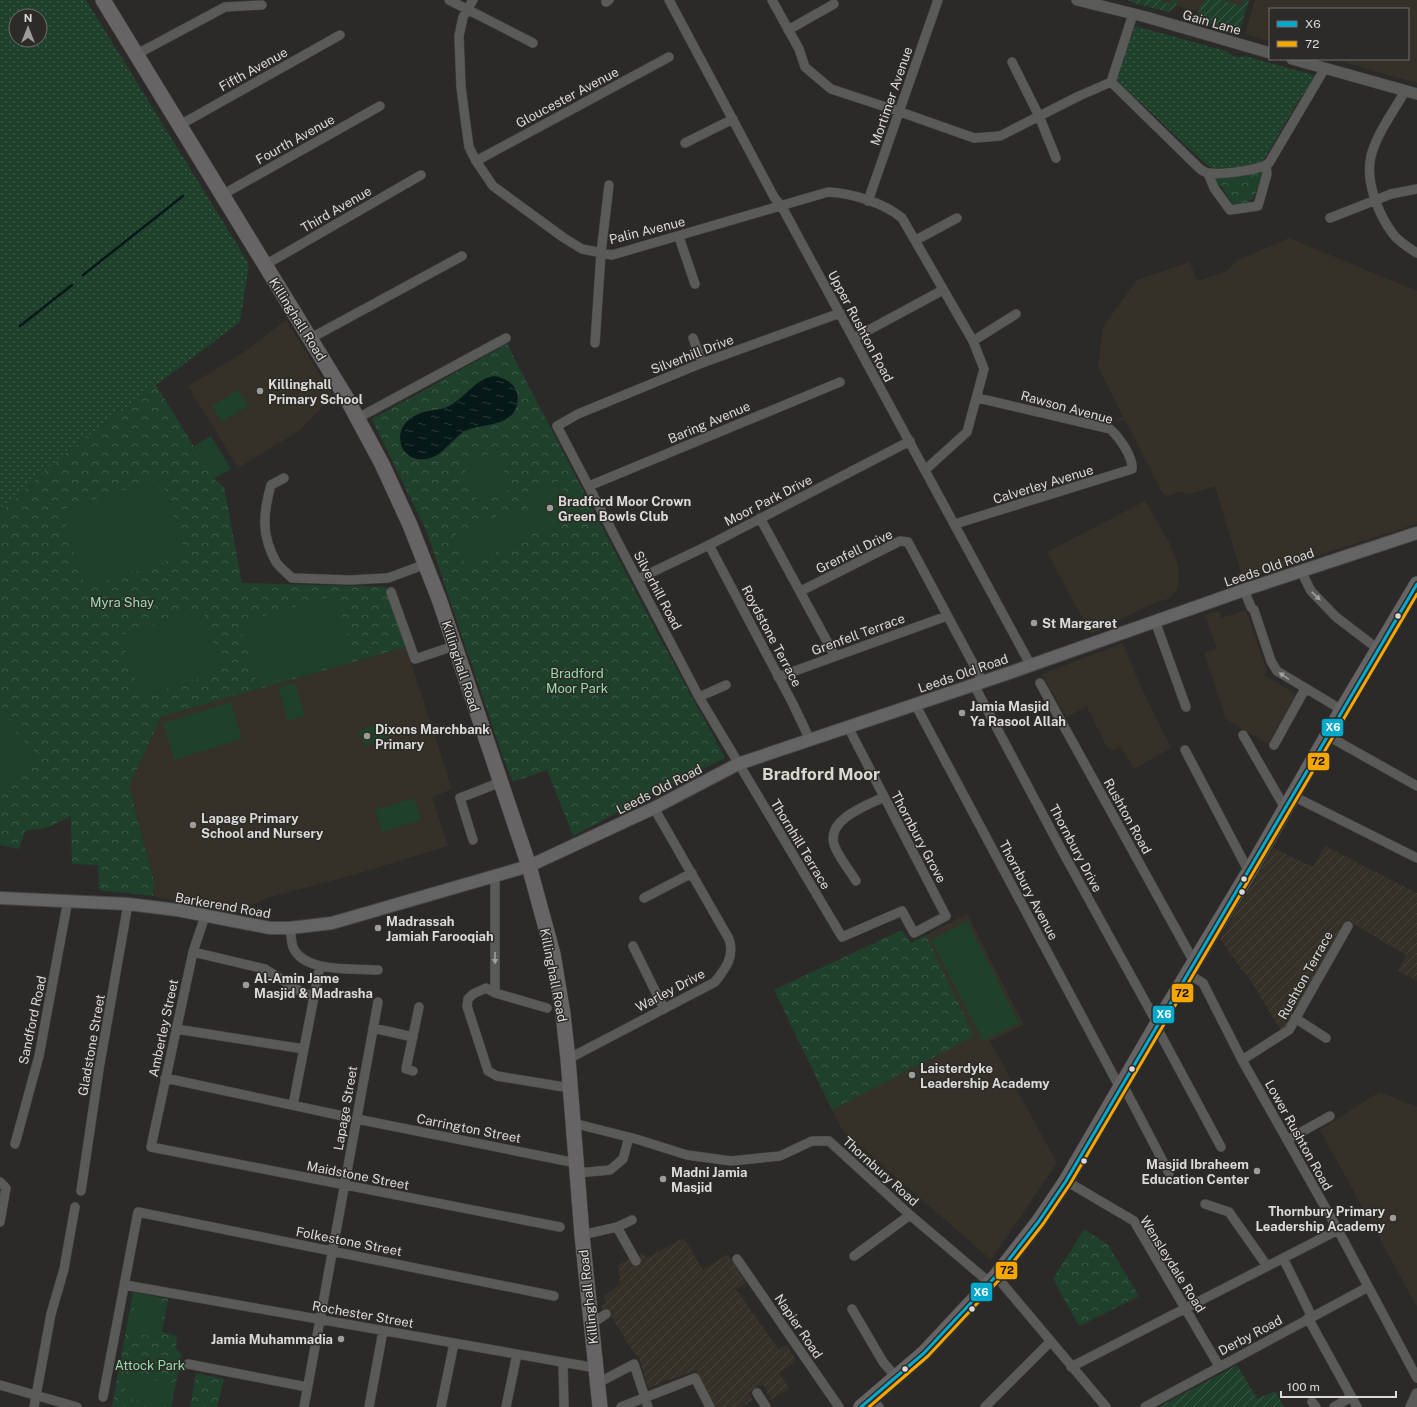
<svg xmlns="http://www.w3.org/2000/svg" width="1417" height="1407" font-family="'Public Sans',sans-serif">
	<defs>
		<pattern id="industrial-furrows" width="10" height="10" patternUnits="userSpaceOnUse"><rect width="10" height="10" fill="#353028"/><path d="M-1 1l2-2M0 10L10 0M9 11l2-2" fill="none" stroke="#48443c"/></pattern>
		<pattern id="grass-dots" width="8" height="8" patternUnits="userSpaceOnUse"><rect width="8" height="8" fill="#1f402b"/><path d="M2 2h.1M6 6h.1" fill="none" stroke="#3f5b49" stroke-width="1.8" stroke-linecap="round"/></pattern>
		<pattern id="park-crowns" width="20" height="18" patternUnits="userSpaceOnUse"><rect width="20" height="18" fill="#1f402b"/><path d="M2 6a3 3 0 1 1 6 0M12 15a3 3 0 1 1 6 0" fill="none" stroke="#3f5b49"/></pattern>
		<pattern id="garden-furrows" width="10" height="10" patternUnits="userSpaceOnUse"><rect width="10" height="10" fill="#1f402b"/><path d="M-1 1l2-2M0 10L10 0M9 11l2-2" fill="none" stroke="#3f5b49"/></pattern>
		<pattern id="water-ripples" width="26" height="14" patternUnits="userSpaceOnUse"><rect width="26" height="14" fill="#071819"/><path d="M2 4q2-2 4 0t4 0M15 11q2-2 4 0t4 0" fill="none" stroke="#2b393a"/></pattern>
	</defs>
	<rect width="100%" height="100%" fill="#2c2a28"/>
	<path fill="#353028" d="M 1128,0 L 1249,0 L 1239,32 L 1199,21 L 1197,11 L 1176,6 L 1168,12 L 1134,3 Z
		M 1255,0 L 1417,0 L 1417,83 L 1333,59 L 1408,59 L 1408,9 L 1270,9 L 1270,41 L 1245,34 Z
		M 1289,238 L 1417,291 L 1417,524 L 1243,579 L 1215,486 L 1189,494 L 1181,492 L 1168,496 L 1163,494 L 1125,420 L 1115,421 L 1123,417 L 1098,367 L 1103,327 L 1137,280 L 1190,262 L 1197,281 L 1226,272 L 1236,261 Z
		M 286,320 L 333,396 L 299,431 L 238,468 L 188,386 L 244,352 Z
		M 1145,501 L 1169,542 L 1178,564 L 1179,579 L 1177,590 L 1170,598 L 1147,606 L 1091,634 L 1047,552 Z
		M 1246,610 L 1267,671 L 1264,675 L 1296,694 L 1268,744 L 1226,719 L 1204,653 L 1217,649 L 1205,615 L 1219,611 L 1221,618 Z
		M 1123,643 L 1137,678 L 1171,748 L 1134,769 L 1121,747 L 1114,750 L 1107,747 L 1087,707 L 1066,717 L 1042,674 Z
		M 406,647 L 452,789 L 432,797 L 448,846 L 357,874 L 267,898 L 234,914 L 153,896 L 154,881 L 129,786 L 161,717 Z
		M 967,914 L 1024,1025 L 990,1041 L 1057,1163 L 991,1260 L 842,1130 L 774,990 L 902,930 L 911,943 Z
		M 1379,1092 L 1417,1107 L 1417,1307 L 1320,1130 Z"/>
	<path fill="url(#industrial-furrows)" d="M 1325,846 L 1417,893 L 1417,981 L 1398,971 L 1406,955 L 1347,920 L 1282,1032 L 1247,975 L 1246,975 L 1220,939 L 1273,848 L 1313,867 Z
		M 684,1238 L 703,1270 L 728,1254 L 746,1283 L 736,1289 L 779,1350 L 787,1345 L 796,1361 L 779,1373 L 789,1388 L 771,1400 L 763,1384 L 748,1393 L 753,1400 L 741,1407 L 716,1407 L 696,1370 L 648,1388 L 639,1358 L 633,1352 L 608,1311 L 602,1311 L 601,1305 L 606,1304 L 604,1296 L 620,1284 L 618,1265 L 643,1253 L 646,1258 Z"/>
	<path fill="url(#grass-dots)" fill-rule="evenodd" d="M 0,0 L 86,0 L 249,264 L 240,322 L 58,459 L 0,513 ZM 16,16 L 40,16 L 40,40 L 16,40 Z
		M 1135,26 L 1226,51 C 1232,57 1237,58 1245,56 L 1317,76 L 1305,94 L 1302,95 L 1263,161 C 1244,167 1228,171 1209,167 L 1140,102 L 1137,102 L 1118,85 L 1115,80 Z"/>
	<path fill="url(#park-crowns)" d="M 1259,171 L 1263,173 L 1262,180 L 1259,183 L 1254,198 L 1246,203 L 1232,204 L 1221,186 L 1217,186 L 1215,182 L 1217,177 Z
		M 507,344 L 654,627 L 725,758 L 654,793 L 573,836 L 547,770 L 513,782 L 504,760 L 426,530 L 372,419 Z
		M 156,385 L 214,479 L 224,487 L 242,583 L 387,587 L 406,647 L 161,717 L 129,786 L 154,881 L 153,896 L 99,890 L 98,865 L 72,864 L 71,816 L 46,828 L 25,831 L 19,849 L 0,845 L 0,513 L 58,459 Z
		M 902,930 L 911,943 L 926,935 L 974,1036 L 832,1110 L 774,990 Z
		M 1084,1229 L 1108,1245 L 1139,1296 L 1079,1326 L 1053,1279 Z
		M 133,1292 L 168,1299 L 162,1332 L 177,1336 L 176,1348 L 182,1355 L 171,1407 L 112,1407 Z
		M 196,1373 L 224,1379 L 217,1407 L 190,1407 Z"/>
	<path fill="url(#garden-furrows)" d="M 1128,0 L 1158,0 L 1171,4 L 1173,0 L 1177,0 L 1176,6 L 1168,12 L 1134,3 Z
		M 1204,0 L 1223,0 L 1242,6 L 1244,0 L 1249,0 L 1239,32 L 1199,21 L 1197,15 Z
		M 1237,1365 L 1257,1399 L 1275,1391 L 1284,1407 L 1159,1407 Z"/>
	<path fill="#1f402b" d="M 239,390 L 249,406 L 222,422 L 212,406 Z
		M 211,436 L 231,469 L 214,479 L 194,446 Z
		M 495,451 L 512,488 L 478,503 L 463,466 Z
		M 161,478 L 186,555 L 85,587 L 61,510 Z
		M 559,481 L 577,518 L 539,536 L 523,498 Z
		M 519,506 L 532,536 L 466,566 L 453,536 Z
		M 336,595 L 354,658 L 258,686 L 239,623 Z
		M 202,609 L 222,671 L 141,697 L 121,635 Z
		M 295,682 L 305,716 L 288,721 L 278,687 Z
		M 231,702 L 242,739 L 174,760 L 163,723 Z
		M 0,716 L 38,755 L 0,791 Z
		M 385,722 L 390,737 L 364,746 L 358,731 Z
		M 414,798 L 421,820 L 382,832 L 375,810 Z
		M 967,921 L 1019,1023 L 983,1041 L 931,940 Z
		M 137,1297 L 165,1303 L 158,1338 L 130,1332 Z
		M 129,1375 L 172,1384 L 167,1406 L 124,1397 Z"/>
	<path fill="url(#water-ripples)" d="M 494,376 C 504,378 511,381 516,390 C 518,395 518,400 517,405 C 511,428 481,423 465,431 C 451,439 443,457 426,459 C 395,464 385,415 435,410 C 461,408 470,380 494,376 Z"/>
	<g fill="none" stroke-linecap="round" stroke-linejoin="round">
		<path stroke="#071819" stroke-width="2.5" d="M 83,275 L 183,196
			M 20,326 L 72,285"/>
		<defs>
			<path id="minor" d="M 449,0 L 533,43
				M 473,0 L 463,17 L 459,36 L 461,87 L 465,118 L 469,147 L 476,161 L 493,186 L 564,238 L 582,249 L 612,255 L 828,192 C 852,193 884,203 902,218 L 973,341 L 984,369 L 967,432 L 925,470
				M 669,0 L 774,197 L 782,207 L 1030,664
				M 772,0 L 799,49 L 805,67 L 831,89 L 892,109 L 974,138 L 1000,136 L 1079,96 L 1111,82 L 1133,14
				M 606,2 L 609,0
				M 788,30 L 834,4
				M 137,54 L 225,7 L 262,5
				M 1012,62 L 1039,116 L 1056,158
				M 1111,82 L 1200,169 C 1203,171 1206,173 1209,173 C 1220,175 1261,170 1269,163 L 1325,68
				M 1405,91 C 1394,111 1377,133 1371,156 C 1365,181 1378,214 1393,234 C 1399,242 1409,248 1417,253
				M 178,126 L 340,35
				M 685,143 L 733,119
				M 476,161 L 669,57
				M 1208,173 L 1214,188 L 1230,210 L 1258,206 L 1267,174 L 1266,166
				M 222,195 L 380,106
				M 868,201 L 938,0
				M 1330,218 L 1391,194 L 1417,189
				M 679,237 L 695,284
				M 916,240 L 957,218
				M 265,265 L 421,175
				M 840,313 L 702,363 L 578,414 L 557,426 L 699,697 L 842,937 L 902,911 L 914,933 L 946,916 L 848,727
				M 311,338 L 462,256
				M 693,338 L 702,363
				M 854,338 L 943,290
				M 973,341 L 1016,314
				M 595,343 L 601,253 L 609,185
				M 358,418 L 506,338
				M 284,478 L 271,485 C 263,514 261,535 276,562 C 280,568 287,573 292,578 L 350,580 L 388,578 L 426,564
				M 589,486 L 840,382
				M 760,518 L 835,656
				M 955,524 L 1132,469 C 1133,457 1120,438 1110,429 L 978,398
				M 709,545 L 793,704 L 810,740
				M 1301,571 L 1311,591 L 1336,617 L 1378,649
				M 638,579 L 709,545 L 910,441
				M 1244,590 L 1251,607 L 1254,610 L 1271,661 L 1277,671 L 1342,710
				M 801,591 L 900,541 L 908,542 L 983,682
				M 391,592 L 415,659 L 454,646
				M 1155,621 L 1186,707
				M 778,677 L 947,616
				M 1040,683 L 1194,962
				M 974,685 L 1060,847 L 1157,1023
				M 699,697 L 726,685
				M 915,704 L 1120,1088
				M 1243,735 L 1285,808
				M 1328,736 L 1417,786
				M 1274,745 L 1305,689
				M 1185,750 L 1249,872
				M 1293,796 L 1417,858
				M 473,840 L 460,798 L 501,782
				M 856,881 C 850,871 837,855 834,844 C 827,819 866,806 884,797
				M 644,898 L 692,873
				M 205,916 L 193,952 L 151,1147 L 560,1227
				M 290,928 C 291,934 291,941 293,947 C 304,974 356,968 378,970
				M 633,946 L 664,1009
				M 193,952 L 265,969 L 303,993 L 314,997
				M 1187,973 L 1203,983 L 1242,1060 L 1338,1230 L 1417,1378
				M 495,993 L 495,877
				M 547,1008 L 495,993 L 486,988 L 473,994 L 468,999 L 467,1006 L 488,1071 L 497,1076 L 570,1088
				M 1295,1018 L 1326,1038
				M 1156,1026 L 1221,1147
				M 373,1028 L 413,1037
				M 176,1029 L 304,1049
				M 568,1059 L 715,982 C 725,969 735,957 729,939 L 654,808
				M 1242,1060 L 1289,1030 L 1348,926
				M 413,1071 L 406,1069 L 419,1007
				M 165,1078 L 343,1116
				M 1123,1085 L 1169,1173
				M 293,1105 L 320,966
				M 357,1119 L 576,1163
				M 573,1123 L 636,1139 L 687,1155 L 731,1161 L 780,1156 L 812,1141 L 829,1141 L 910,1215 L 990,1283
				M 1287,1140 L 1330,1116
				M 15,1144 L 39,1056 L 68,900
				M 577,1173 L 610,1170 L 623,1159 L 629,1137
				M 1066,1181 L 1134,1221 L 1219,1366
				M 0,1182 L 6,1188 L 0,1222
				M 81,1191 L 99,1069 L 128,904
				M 1205,1204 L 1229,1212 L 1267,1266
				M 617,1227 L 636,1261
				M 582,1235 L 617,1227 L 632,1220
				M 854,1256 L 910,1215
				M 1283,1258 L 1312,1317
				M 737,1259 L 839,1407
				M 996,1276 L 1106,1407
				M 125,1285 L 596,1368
				M 852,1309 L 883,1362 L 896,1377
				M 1308,1318 L 1357,1407
				M 591,1324 L 606,1314
				M 563,1363 L 564,1407
				M 188,1364 L 307,1387
				M 1071,1367 L 1338,1230
				M 598,1383 L 634,1364 L 648,1407
				M 0,1385 L 77,1407
				M 757,1393 L 766,1407
				M 103,1397 L 138,1212 L 554,1296
				M 871,1398 L 879,1407
				M 1312,1402 L 1316,1407
				M 34,1407 L 51,1314 L 64,1269 L 75,1207
				M 304,1407 L 378,1002
				M 369,1407 L 383,1331
				M 441,1407 L 454,1343
				M 506,1407 L 517,1354
				M 621,1407 L 695,1378 L 710,1407
				M 985,1407 L 1050,1342
				M 1145,1407 L 1368,1287
				M 1334,1407 L 1351,1397"/>
			<path id="tertiary" d="M 1077,0 L 1146,17 L 1270,53
				M 1292,59 L 1417,94
				M 1411,1407 L 1417,1394"/>
			<path id="secondary" d="M 0,898 L 128,904 L 177,910 L 270,928 L 290,928 L 332,923 L 529,866 L 654,808 L 738,764 L 1006,674 L 1244,590 L 1417,533"/>
			<path id="trunk" d="M 103,0 L 347,399 L 382,464 L 410,525 L 439,599 L 529,866 L 553,954 L 563,1014 L 568,1059 L 582,1235 L 600,1407
				M 861,1407 L 924,1353 L 996,1276 L 1039,1221 L 1066,1181 L 1156,1026 L 1249,872 L 1342,710 L 1417,584"/>
		</defs>
		<use href="#minor" stroke="#474645" stroke-width="10"/>
		<use href="#tertiary" stroke="#474645" stroke-width="12"/>
		<use href="#secondary" stroke="#474645" stroke-width="14"/>
		<use href="#trunk" stroke="#474645" stroke-width="16"/>
		<use href="#minor" stroke="#5a5a59" stroke-width="9"/>
		<use href="#tertiary" stroke="#5a5a59" stroke-width="11"/>
		<use href="#secondary" stroke="#656464" stroke-width="12"/>
		<use href="#trunk" stroke="#666464" stroke-width="15"/>
		<defs>
			<path id="bus-1" d="M 861,1407 L 924,1353 L 996,1276 L 1039,1221 L 1066,1181 L 1417,584"/>
			<path id="bus-2" d="M 869,1407 L 928,1356 L 1000,1279 L 1043,1224 L 1070,1184 L 1417,594"/>
		</defs>
		<use href="#bus-1" stroke="#2d2b27" stroke-width="6"/>
		<use href="#bus-2" stroke="#2d2b27" stroke-width="6"/>
		<use href="#bus-1" stroke="#00a9ce" stroke-width="3"/>
		<use href="#bus-2" stroke="#f7a600" stroke-width="3"/>
	</g>
	<defs><path id="oneway-solid" d="M-6-.8H1V-3.2L6.5 0L1 3.2V.8H-6Z"/></defs>
	<g fill="#a2a09f">
		<use href="#oneway-solid" transform="translate(1316 596) rotate(44)"/>
		<use href="#oneway-solid" transform="translate(1284 676) rotate(-145)"/>
		<use href="#oneway-solid" transform="translate(495 958) rotate(90)"/>
	</g>
	<g fill="#9e9c9a" stroke="#2d2b27" stroke-width="1.5">
		<circle cx="260" cy="391" r="4"/>
		<circle cx="550" cy="508" r="4"/>
		<circle cx="1034" cy="623" r="4"/>
		<circle cx="962" cy="713" r="4"/>
		<circle cx="367" cy="736" r="4"/>
		<circle cx="193" cy="825" r="4"/>
		<circle cx="378" cy="928" r="4"/>
		<circle cx="246" cy="985" r="4"/>
		<circle cx="912" cy="1075" r="4"/>
		<circle cx="1257" cy="1171" r="4"/>
		<circle cx="663" cy="1179" r="4"/>
		<circle cx="1393" cy="1218" r="4"/>
		<circle cx="341" cy="1339" r="4"/>
	</g>
	<g fill="#dcdad8" stroke="#2d2b27" stroke-width="1.5">
		<circle cx="1398" cy="616" r="3.5"/>
		<circle cx="1244" cy="879" r="3.5"/>
		<circle cx="1242" cy="892" r="3.5"/>
		<circle cx="1132" cy="1069" r="3.5"/>
		<circle cx="1084" cy="1161" r="3.5"/>
		<circle cx="972" cy="1309" r="3.5"/>
		<circle cx="905" cy="1369" r="3.5"/>
	</g>
	<g text-anchor="middle" stroke-width="3" stroke-linejoin="round" paint-order="stroke">
		<g font-size="13" fill="#dcdad8" stroke="#2d2b27">
			<text transform="translate(1212 22) rotate(16)" y="5">Gain Lane</text>
			<text transform="translate(253 69) rotate(-29)" y="5">Fifth Avenue</text>
			<text transform="translate(891 96) rotate(-71)" y="5">Mortimer Avenue</text>
			<text transform="translate(567 97) rotate(-28)" y="5">Gloucester Avenue</text>
			<text transform="translate(295 139) rotate(-29)" y="5">Fourth Avenue</text>
			<text transform="translate(336 209) rotate(-30)" y="5">Third Avenue</text>
			<text transform="translate(647 230) rotate(-14)" y="5">Palin Avenue</text>
			<text transform="translate(298 319) rotate(58)" y="5">Killinghall Road</text>
			<text transform="translate(861 326) rotate(62)" y="5">Upper Rushton Road</text>
			<text transform="translate(692 354) rotate(-21)" y="5">Silverhill Drive</text>
			<text transform="translate(1067 407) rotate(15)" y="5">Rawson Avenue</text>
			<text transform="translate(709 422) rotate(-23)" y="5">Baring Avenue</text>
			<text transform="translate(1043 484) rotate(-17)" y="5">Calverley Avenue</text>
			<text transform="translate(768 500) rotate(-27)" y="5">Moor Park Drive</text>
			<text transform="translate(854 551) rotate(-26)" y="5">Grenfell Drive</text>
			<text transform="translate(1269 567) rotate(-19)" y="5">Leeds Old Road</text>
			<text transform="translate(658 590) rotate(62)" y="5">Silverhill Road</text>
			<text transform="translate(858 634) rotate(-20)" y="5">Grenfell Terrace</text>
			<text transform="translate(772 636) rotate(62)" y="5">Roydstone Terrace</text>
			<text transform="translate(461 666) rotate(72)" y="5">Killinghall Road</text>
			<text transform="translate(963 673) rotate(-19)" y="5">Leeds Old Road</text>
			<text transform="translate(659 789) rotate(-27)" y="5">Leeds Old Road</text>
			<text transform="translate(1128 816) rotate(61)" y="5">Rushton Road</text>
			<text transform="translate(919 837) rotate(62)" y="5">Thornbury Grove</text>
			<text transform="translate(801 844) rotate(59)" y="5">Thornhill Terrace</text>
			<text transform="translate(1076 848) rotate(62)" y="5">Thornbury Drive</text>
			<text transform="translate(1029 890) rotate(62)" y="5">Thornbury Avenue</text>
			<text transform="translate(223 905) rotate(10)" y="5">Barkerend Road</text>
			<text transform="translate(554 975) rotate(79)" y="5">Killinghall Road</text>
			<text transform="translate(1305 975) rotate(-61)" y="5">Rushton Terrace</text>
			<text transform="translate(670 990) rotate(-28)" y="5">Warley Drive</text>
			<text transform="translate(32 1020) rotate(-78)" y="5">Sandford Road</text>
			<text transform="translate(163 1028) rotate(-78)" y="5">Amberley Street</text>
			<text transform="translate(91 1045) rotate(-80)" y="5">Gladstone Street</text>
			<text transform="translate(345 1108) rotate(-80)" y="5">Lapage Street</text>
			<text transform="translate(469 1128) rotate(11)" y="5">Carrington Street</text>
			<text transform="translate(1299 1135) rotate(61)" y="5">Lower Rushton Road</text>
			<text transform="translate(881 1171) rotate(42)" y="5">Thornbury Road</text>
			<text transform="translate(358 1175) rotate(11)" y="5">Maidstone Street</text>
			<text transform="translate(349 1241) rotate(11)" y="5">Folkestone Street</text>
			<text transform="translate(1173 1264) rotate(58)" y="5">Wensleydale Road</text>
			<text transform="translate(588 1297) rotate(-96)" y="5">Killinghall Road</text>
			<text transform="translate(363 1314) rotate(10)" y="5">Rochester Street</text>
			<text transform="translate(799 1326) rotate(56)" y="5">Napier Road</text>
			<text transform="translate(1250 1335) rotate(-28)" y="5">Derby Road</text>
		</g>
		<g font-size="13" font-weight="bold" fill="#dcdad8" stroke="#2d2b27" text-anchor="start">
			<text x="268" y="389">Killinghall<tspan x="268" dy="15">Primary School</tspan></text>
			<text x="558" y="506">Bradford Moor Crown<tspan x="558" dy="15">Green Bowls Club</tspan></text>
			<text x="1042" y="628">St Margaret</text>
			<text x="970" y="711">Jamia Masjid<tspan x="970" dy="15">Ya Rasool Allah</tspan></text>
			<text x="375" y="734">Dixons Marchbank<tspan x="375" dy="15">Primary</tspan></text>
			<text x="201" y="823">Lapage Primary<tspan x="201" dy="15">School and Nursery</tspan></text>
			<text x="386" y="926">Madrassah<tspan x="386" dy="15">Jamiah Farooqiah</tspan></text>
			<text x="254" y="983">Al-Amin Jame<tspan x="254" dy="15">Masjid &amp; Madrasha</tspan></text>
			<text x="920" y="1073">Laisterdyke<tspan x="920" dy="15">Leadership Academy</tspan></text>
			<text x="1249" y="1169" text-anchor="end">Masjid Ibraheem<tspan x="1249" dy="15">Education Center</tspan></text>
			<text x="671" y="1177">Madni Jamia<tspan x="671" dy="15">Masjid</tspan></text>
			<text x="1385" y="1216" text-anchor="end">Thornbury Primary<tspan x="1385" dy="15">Leadership Academy</tspan></text>
			<text x="333" y="1344" text-anchor="end">Jamia Muhammadia</text>
		</g>
		<g font-size="13" fill="#96ddad" stroke="#2d2b27">
			<text x="122" y="607">Myra Shay</text>
			<text x="577" y="678">Bradford<tspan x="577" dy="15">Moor Park</tspan></text>
			<text x="150" y="1370">Attock Park</text>
		</g>
		<g font-size="17" font-weight="bold" fill="#dcd9d4" stroke="#2d2b27">
			<text x="821" y="780">Bradford Moor</text>
		</g>
	</g>
	<g stroke="#2d2b27" stroke-width="1.5">
		<rect x="1321" y="718" width="23" height="19" rx="4" fill="#00a9ce"/>
		<rect x="1307" y="752" width="23" height="19" rx="4" fill="#f7a600"/>
		<rect x="1171" y="983" width="23" height="20" rx="4" fill="#f7a600"/>
		<rect x="1152" y="1005" width="23" height="19" rx="4" fill="#00a9ce"/>
		<rect x="995" y="1261" width="23" height="19" rx="4" fill="#f7a600"/>
		<rect x="970" y="1282" width="23" height="20" rx="4" fill="#00a9ce"/>
	</g>
	<g font-size="11" text-anchor="middle" font-weight="bold" fill="#fff">
		<text x="1333" y="731">X6</text>
		<text x="1164" y="1018">X6</text>
		<text x="981" y="1296">X6</text>
	</g>
	<g font-size="11" text-anchor="middle" font-weight="bold" fill="#111">
		<text x="1318" y="765">72</text>
		<text x="1182" y="997">72</text>
		<text x="1007" y="1274">72</text>
	</g>
	<rect x="1269" y="8" width="140" height="52" fill="#2d2b27" stroke="#73716e"/>
	<rect x="1277" y="21" width="20" height="6" fill="#00a9ce" stroke="#73716e"/>
	<text x="1305" y="28" font-size="12" fill="#dcdad8">X6</text>
	<rect x="1277" y="41" width="20" height="6" fill="#f7a600" stroke="#73716e"/>
	<text x="1305" y="48" font-size="12" fill="#dcdad8">72</text>
	<g transform="translate(28 28)"><circle r="19" fill="#2d2b27" stroke="#73716e"/>
	<path d="M0-3L7 15L0 10L-7 15Z" fill="#9e9c9a"/>
	<text y="-6" font-size="11" font-weight="bold" text-anchor="middle" fill="#dcdad8">N</text>
	</g>
	<path d="M1281 1391v6h115v-6" fill="none" stroke="#dcdad8" stroke-width="2"/>
	<text x="1287" y="1391" font-size="12" fill="#dcdad8" stroke="#2d2b27" stroke-width="3" paint-order="stroke">100 m</text>
</svg>
